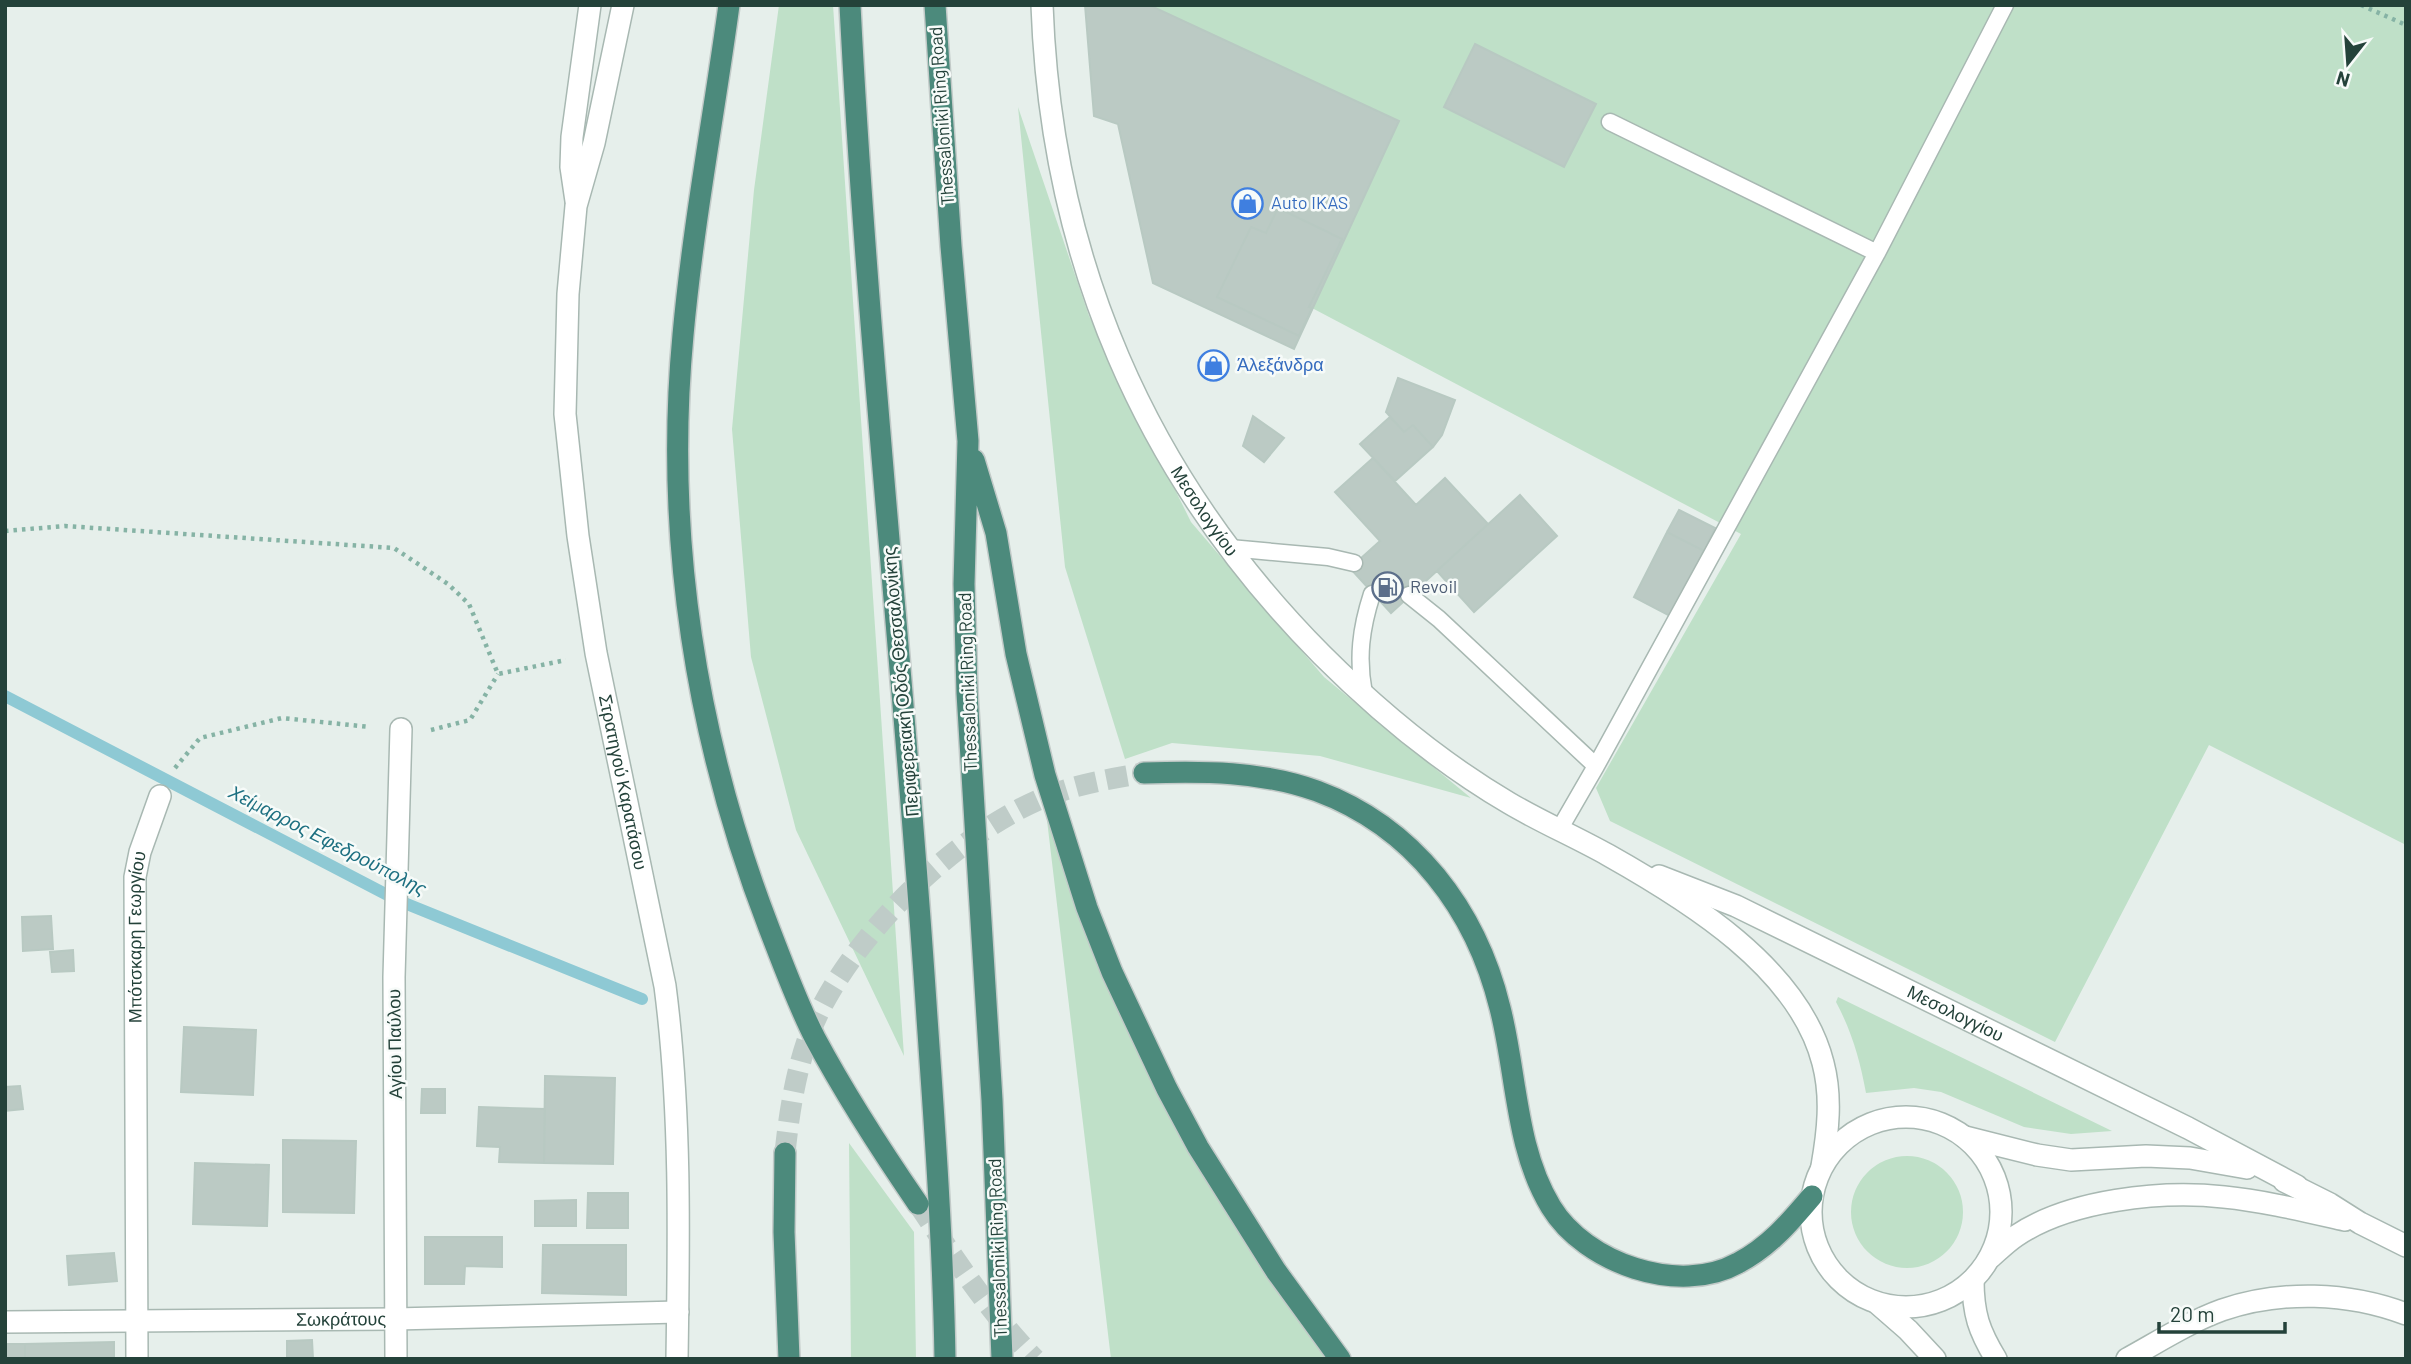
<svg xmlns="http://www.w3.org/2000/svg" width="2411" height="1364" font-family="Barlow,sans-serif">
	<rect width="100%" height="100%" fill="#e6efeb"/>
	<path fill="#bfe0c8" d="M 779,5 L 833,5 L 904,1056 L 796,830 L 751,657 L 732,429 L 754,190 Z
		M 1149,5 L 2406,5 L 2406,845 L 2209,745 L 2055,1042 L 1610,821 L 1596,788 L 1741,534 L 1312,308 L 1399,121 Z
		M 1018,107 L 1089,316 L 1191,522 L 1324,677 L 1471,798 L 1320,756 L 1172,743 L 1125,759 L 1065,567 Z
		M 1044,795 L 1175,1112 L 1349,1359 L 1111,1359 Z
		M 1838,997 L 2112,1131 L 2071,1134 L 2024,1127 L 1941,1092 L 1914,1088 L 1866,1093 C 1860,1060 1852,1032 1836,1002 Z
		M 849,1143 L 914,1232 L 916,1359 L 851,1359 Z
		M1851 1212a56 56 0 1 1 112 0a56 56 0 1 1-112 0Z"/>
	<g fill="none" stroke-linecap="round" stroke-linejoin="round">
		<path stroke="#8ec9d4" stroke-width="12" d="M 5,696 L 397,900 L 642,999"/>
	</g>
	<path fill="#bbcac4" stroke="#b8c9c2" stroke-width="2" d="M 1085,5 L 1149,5 L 1399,121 L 1294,349 L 1153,283 L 1118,124 L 1094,116 Z
		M 1475,44 L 1596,104 L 1564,167 L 1444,107 Z
		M 1278,208 L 1342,239 L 1309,307 L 1312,308 L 1299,336 L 1217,297 L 1251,227 L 1266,233 Z
		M 1398,378 L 1455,400 L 1442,435 L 1433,447 L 1413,425 L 1404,432 L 1386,412 Z
		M 1253,416 L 1284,438 L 1264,462 L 1243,446 Z
		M 1390,417 L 1404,432 L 1413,425 L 1433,447 L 1395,481 L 1360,444 Z
		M 1373,458 L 1416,505 L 1445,478 L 1488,524 L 1391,613 L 1350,568 L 1380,541 L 1335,492 Z
		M 1520,495 L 1557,536 L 1474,612 L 1437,571 Z
		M 1679,510 L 1715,528 L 1704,551 L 1667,532 Z
		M 1667,532 L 1704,551 L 1670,616 L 1634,597 Z
		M 51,916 L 53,949 L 23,951 L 22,917 Z
		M 73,950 L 74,971 L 52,972 L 50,952 Z
		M 184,1027 L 256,1030 L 253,1095 L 181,1092 Z
		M 545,1076 L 615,1078 L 613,1164 L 544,1163 Z
		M 20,1086 L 23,1109 L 5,1111 L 5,1087 Z
		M 422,1089 L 445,1089 L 445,1113 L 421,1113 Z
		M 479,1107 L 545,1109 L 544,1163 L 499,1162 L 500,1147 L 477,1146 Z
		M 283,1140 L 356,1141 L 354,1213 L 283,1212 Z
		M 195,1163 L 269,1165 L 267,1226 L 193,1224 Z
		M 588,1193 L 628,1193 L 628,1228 L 587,1228 Z
		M 576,1200 L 576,1226 L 535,1226 L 535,1201 Z
		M 425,1237 L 502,1237 L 502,1267 L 465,1266 L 464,1284 L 425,1284 Z
		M 543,1245 L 626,1245 L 626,1295 L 542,1293 Z
		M 114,1253 L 117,1281 L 69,1285 L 67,1256 Z
		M 312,1340 L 313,1359 L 287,1359 L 287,1341 Z
		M 114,1342 L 114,1359 L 25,1359 L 25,1344 Z
		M 5,1344 L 25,1344 L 25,1359 L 5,1359 Z"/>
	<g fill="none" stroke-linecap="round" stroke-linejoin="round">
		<path stroke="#bfccc8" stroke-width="21" stroke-dasharray="21 10" stroke-linecap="butt" d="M 785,1153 C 789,1114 795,1075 808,1038 C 842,943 961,826 1056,793 C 1084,783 1115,778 1144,773
			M 918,1204 C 954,1258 989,1312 1035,1359"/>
		<defs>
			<path id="service" d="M 1610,122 L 1877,253
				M 1230,548 L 1328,557 L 1354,563
				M 1409,595 L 1439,619 L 1596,766
				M 1364,694 C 1357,658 1361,628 1372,594
				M 1559,830 L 1596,766 L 1877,253 L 2005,5"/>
			<g id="minor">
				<path d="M 1973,1280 C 1973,1314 1979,1331 1996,1359"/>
				<path d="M 1877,1303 L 1908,1330 L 1935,1359"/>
				<path id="s1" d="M 5,1322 L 395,1319 L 678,1312"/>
				<path id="s2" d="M 137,1359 L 135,877 L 140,852 L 160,796"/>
				<path d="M 396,1359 L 394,977 L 401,729"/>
				<path d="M 2127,1359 C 2158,1342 2189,1322 2222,1310 C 2281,1290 2348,1292 2406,1314"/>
			</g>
			<g id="tertiary">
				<path id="s3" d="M 623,5 L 594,143 L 576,206 L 568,294 L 565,414 L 578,536 L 596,653 L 665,986 C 681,1109 679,1235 677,1359"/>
				<path id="s4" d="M 1042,5 C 1051,257 1144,476 1322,655 C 1378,711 1441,763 1509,803 C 1541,822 1576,837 1608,855 C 1688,900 1799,968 1823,1063 C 1832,1097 1828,1132 1822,1166"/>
				<path d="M 576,201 L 571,167 L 572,137 L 590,5"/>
				<path id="s5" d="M 1659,876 L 1736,906 L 2188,1128 L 2297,1186"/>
				<circle cx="1906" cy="1212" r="95"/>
				<path d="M 1965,1137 L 2037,1155 L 2071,1160 L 2146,1156 L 2190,1158 L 2247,1168"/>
				<path d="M 2284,1181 L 2330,1204 L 2360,1223 L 2406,1246"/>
				<path d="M 1991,1257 C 1999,1250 2007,1242 2016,1236 C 2069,1200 2161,1190 2224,1197 C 2264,1201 2305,1211 2345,1220"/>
			</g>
			<path id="trunk" d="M 729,5 C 714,115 693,225 683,335 C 664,537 696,739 769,928 C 783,964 797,1003 815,1038 C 846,1096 881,1150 918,1204
				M 850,5 C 867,344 905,680 927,1018 C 935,1131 943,1245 945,1359
				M 935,5 L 951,246 L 968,441 L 964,584 L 967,693 L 992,1100 L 1002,1359
				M 974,460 L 996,533 L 1016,654 L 1045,775 L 1087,908 L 1112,972 L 1167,1089 L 1198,1147 L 1276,1271 L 1340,1359
				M 1144,773 C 1202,771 1262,771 1317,791 C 1414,827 1476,910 1500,1008 C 1517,1074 1515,1148 1551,1207 C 1585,1263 1679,1296 1738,1263 C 1769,1247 1790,1222 1812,1196
				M 785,1153 L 784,1232 L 789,1359"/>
		</defs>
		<use href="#service" stroke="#a8b8b2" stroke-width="19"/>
		<use href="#minor" stroke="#a8b8b2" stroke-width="24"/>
		<use href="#tertiary" stroke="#a8b8b2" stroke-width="24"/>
		<use href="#trunk" stroke="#c2cac8" stroke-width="24"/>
		<path stroke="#86b3a5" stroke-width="4.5" stroke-dasharray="3.5 5" stroke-linecap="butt" d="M 2361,5 L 2406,25
			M 5,531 L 65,526 L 394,548 L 448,584 L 469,604 L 498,674 L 566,660
			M 431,730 L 470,720 L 498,674
			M 175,768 L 200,738 L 282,718 L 370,727"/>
		<use href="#service" stroke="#fff" stroke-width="16"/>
		<use href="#minor" stroke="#fff" stroke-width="21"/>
		<use href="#tertiary" stroke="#fff" stroke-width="21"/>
		<use href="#trunk" stroke="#4c8a7c" stroke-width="21"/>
	</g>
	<defs>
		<symbol id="shop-ring" viewBox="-11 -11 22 22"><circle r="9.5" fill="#f7fbf9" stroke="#3f7fe0" stroke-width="1.5"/><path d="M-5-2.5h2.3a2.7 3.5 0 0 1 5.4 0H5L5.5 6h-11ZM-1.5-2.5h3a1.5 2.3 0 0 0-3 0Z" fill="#3f7fe0"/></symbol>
		<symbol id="fuel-ring" viewBox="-11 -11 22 22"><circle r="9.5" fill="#f7fbf9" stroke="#5c6f8a" stroke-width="1.5"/><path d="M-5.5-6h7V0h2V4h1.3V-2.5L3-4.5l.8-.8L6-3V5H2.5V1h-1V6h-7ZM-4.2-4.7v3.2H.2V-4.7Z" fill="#5c6f8a"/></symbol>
	</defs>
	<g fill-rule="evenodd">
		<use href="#shop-ring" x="1230" y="186" width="35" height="35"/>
		<use href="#shop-ring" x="1196" y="348" width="35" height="35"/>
		<use href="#fuel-ring" x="1370" y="570" width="35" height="35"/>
	</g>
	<g text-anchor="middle" stroke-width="5" stroke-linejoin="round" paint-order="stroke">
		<g font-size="18" fill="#24423a" stroke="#f7fbf9">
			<text transform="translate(942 116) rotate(-94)" y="6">Thessaloniki Ring Road</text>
			<text dy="6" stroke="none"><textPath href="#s4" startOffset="539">Μεσολογγίου</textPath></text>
			<text transform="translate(901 682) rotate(-95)" y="6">Περιφερειακή Οδός Θεσσαλονίκης</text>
			<text transform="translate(968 682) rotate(-92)" y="6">Thessaloniki Ring Road</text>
			<text dy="6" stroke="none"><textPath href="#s3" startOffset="788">Στρατηγού Καρατάσου</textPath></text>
			<text dy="6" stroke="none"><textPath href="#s2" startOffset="422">Μπότσκαρη Γεωργίου</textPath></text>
			<text dy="6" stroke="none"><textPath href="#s5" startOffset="327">Μεσολογγίου</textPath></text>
			<text transform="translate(395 1044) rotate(-91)" y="6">Αγίου Παύλου</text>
			<text transform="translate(998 1248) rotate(-92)" y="6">Thessaloniki Ring Road</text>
			<text dy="6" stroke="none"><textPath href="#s1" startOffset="336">Σωκράτους</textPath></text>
		</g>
		<g font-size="18" fill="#366cbe" stroke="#f7fbf9" text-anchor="start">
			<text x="1271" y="209">Auto IKAS</text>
			<text x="1237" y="371">Άλεξάνδρα</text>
		</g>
		<g font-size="18" fill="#4e5e75" stroke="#f7fbf9" text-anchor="start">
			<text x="1410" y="593">Revoil</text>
		</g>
		<g font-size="19" font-style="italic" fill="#1c6f80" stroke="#f7fbf9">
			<text transform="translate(328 840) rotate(27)" y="7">Χείμαρρος Εφεδρούπολης</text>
		</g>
	</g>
	<rect width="2411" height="1364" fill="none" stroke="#24423a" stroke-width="14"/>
	<g transform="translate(2348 63) rotate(197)" stroke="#f7fbf9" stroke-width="5" paint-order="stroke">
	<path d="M0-5L12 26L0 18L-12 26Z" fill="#24423a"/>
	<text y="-10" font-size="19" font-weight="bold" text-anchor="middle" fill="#24423a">N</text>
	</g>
	<path d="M2159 1322v10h126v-10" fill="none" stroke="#24423a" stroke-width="3.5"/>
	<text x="2170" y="1322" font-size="21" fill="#24423a" stroke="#f7fbf9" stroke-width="5" paint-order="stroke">20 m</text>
</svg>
